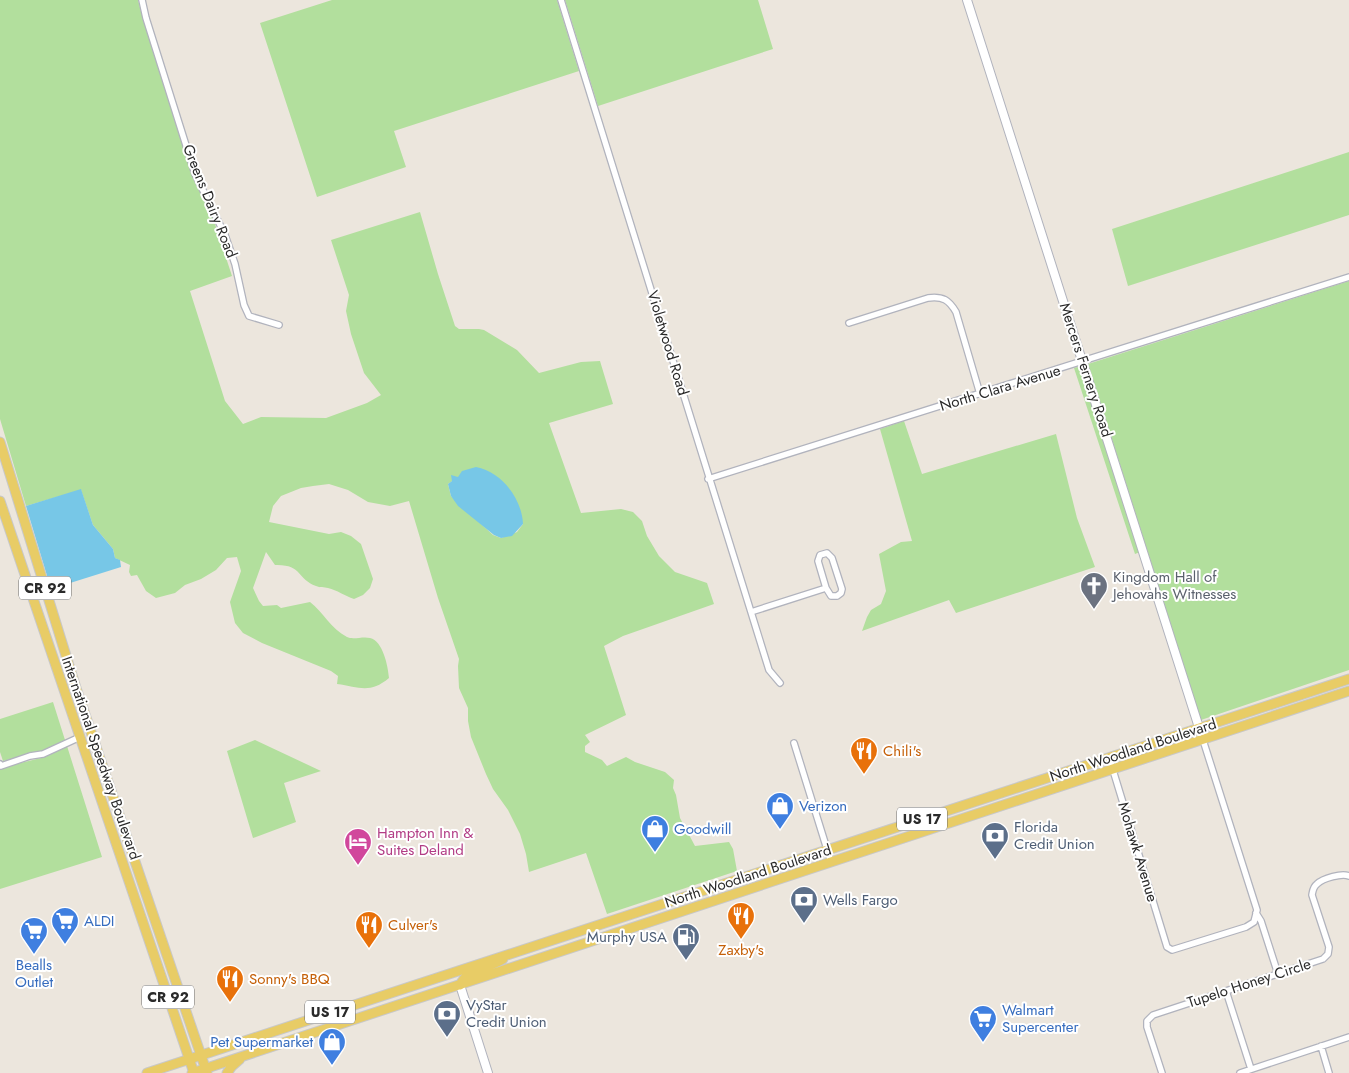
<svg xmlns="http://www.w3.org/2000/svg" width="1349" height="1073" font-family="Jost,sans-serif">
	<rect width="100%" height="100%" fill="#ece6dd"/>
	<path fill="#b2df9d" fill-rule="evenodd" d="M 0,0 L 138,0 L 143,19 L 192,175 L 214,221 L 232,276 L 190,291 L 225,401 L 243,424 L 261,417 L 326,418 L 367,403 L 381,395 L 364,373 L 351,334 L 346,311 L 349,295 L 331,240 L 420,212 L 438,274 L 455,326 L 459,329 L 479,329 L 484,330 L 517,350 L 539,373 L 581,362 L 600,361 L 613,404 L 549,423 L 581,513 L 621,509 L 633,512 L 642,521 L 647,536 L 659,556 L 675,572 L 707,583 L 714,604 L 623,636 L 604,646 L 626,715 L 585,735 L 590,742 L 585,746 L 585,752 L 602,760 L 607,766 L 626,757 L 635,762 L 665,772 L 674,780 L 673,788 L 676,795 L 680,818 L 695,846 L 729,842 L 733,849 L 737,871 L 607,914 L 586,853 L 529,872 L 526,854 L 520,834 L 508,810 L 493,789 L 486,774 L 471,737 L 468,721 L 468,708 L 459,688 L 458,666 L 459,659 L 438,598 L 409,501 L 390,506 L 368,502 L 348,490 L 329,484 L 313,486 L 301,488 L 281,496 L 273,506 L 269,522 L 329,534 L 341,532 L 351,536 L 361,544 L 373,579 L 370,588 L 363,595 L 354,599 C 345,596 337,590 328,588 C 324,587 320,588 316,586 C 297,579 302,564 275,565 L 266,552 L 253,588 L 259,601 L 263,606 L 277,605 L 281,608 L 310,602 C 323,612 331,629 347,637 C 353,640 363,636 370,638 C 383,641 388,666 389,678 C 370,694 359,687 337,684 L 338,676 L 331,671 L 262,643 L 243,633 L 235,623 L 230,602 L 241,571 L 237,557 L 227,558 L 216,570 L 201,579 L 185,585 L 175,593 L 156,598 L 146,591 L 137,575 L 131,576 L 129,572 L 130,565 L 115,558 L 113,549 L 93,525 L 81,490 L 26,506 L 0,419 ZM 458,477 L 523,524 L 517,532 L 501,538 L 493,535 L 451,496 L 448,484 Z
		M 332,0 L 557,0 L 579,71 L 394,131 L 406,167 L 317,197 L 260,23 Z
		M 565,0 L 758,0 L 773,49 L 598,106 Z
		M 1349,152 L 1349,215 L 1128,286 L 1112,229 Z
		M 1349,281 L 1349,670 L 1201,720 L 1088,364 Z
		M 1081,366 L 1140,552 L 1135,554 L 1074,368 Z
		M 904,421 L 922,474 L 1056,434 L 1077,518 L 1095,567 L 956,613 L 949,600 L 862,631 L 867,617 L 871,610 L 881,604 L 886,591 L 879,554 L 901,542 L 912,541 L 880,429 Z
		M 53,702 L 65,740 L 42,751 L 3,761 L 0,752 L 0,719 Z
		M 255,740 L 321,771 L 284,783 L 296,822 L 253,838 L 227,751 Z
		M 67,746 L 102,857 L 0,889 L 0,768 L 45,757 Z"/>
	<path fill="#77c7e7" d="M 476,467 C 502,472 522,499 523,524 L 512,536 L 501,538 L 494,535 L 458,506 L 451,496 L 448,484 L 452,481 L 451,475 L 458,477 L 462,471 Z
		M 81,489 L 93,525 L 113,549 L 115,558 L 120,560 L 121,567 L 51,589 L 26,506 Z"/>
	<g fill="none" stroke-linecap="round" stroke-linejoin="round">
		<defs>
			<path id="street" d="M 142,0 L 146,18 L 195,174 L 225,235 L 235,264 L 244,305 L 249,316 L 279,325
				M 561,0 L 751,612 L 769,670 L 780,683
				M 849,323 L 928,298 C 943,296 949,300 956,312 L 980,394
				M 708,479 L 1349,277
				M 751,612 L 826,588 L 831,596 L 837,596 L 841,593 L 842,589 L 832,558 L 827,553 L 820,555 L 818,561 L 826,588
				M 794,743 L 831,862
				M 1109,757 L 1167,947 L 1172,950 L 1246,927 L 1254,922 L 1257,910 L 1203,740
				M 0,764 L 1,766 L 30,756 L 43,754 L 80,737
				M 1256,913 L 1261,921 L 1278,974
				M 1226,991 L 1251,1069
				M 1321,1046 L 1329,1073
				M 1162,1073 L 1147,1027 L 1147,1021 L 1153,1015 L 1323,959 L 1328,954 L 1329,947 L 1312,895 C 1313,890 1313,887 1317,884 C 1323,878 1342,873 1349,876
				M 1240,1073 L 1349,1037"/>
			<path id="secondary" d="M 967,0 L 1203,740
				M 460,985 L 488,1073"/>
			<path id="primary" d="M 0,442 L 76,688 L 207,1073
				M 0,501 L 194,1073
				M 460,985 C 468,969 487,969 503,959
				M 147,1073 L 1349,679
				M 192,1073 L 1349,691
				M 227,1073 L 232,1066 L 240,1059"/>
		</defs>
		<use href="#street" stroke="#b1b3bd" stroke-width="8"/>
		<use href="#secondary" stroke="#b1b3bd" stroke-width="10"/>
		<use href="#primary" stroke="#c8c8c8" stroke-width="11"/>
		<use href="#street" stroke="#fff" stroke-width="5.5"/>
		<use href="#secondary" stroke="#fff" stroke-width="8"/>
		<use href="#primary" stroke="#e8cc66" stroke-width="9"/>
	</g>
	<defs>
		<symbol id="church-pin" viewBox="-11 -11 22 30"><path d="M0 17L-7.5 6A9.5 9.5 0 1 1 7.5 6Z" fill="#6b7280" stroke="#fff"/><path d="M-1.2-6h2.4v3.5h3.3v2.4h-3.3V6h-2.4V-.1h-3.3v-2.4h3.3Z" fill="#fff"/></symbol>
		<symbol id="restaurant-pin" viewBox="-11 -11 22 30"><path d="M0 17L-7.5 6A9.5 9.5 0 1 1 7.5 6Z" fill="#e8710a" stroke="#fff"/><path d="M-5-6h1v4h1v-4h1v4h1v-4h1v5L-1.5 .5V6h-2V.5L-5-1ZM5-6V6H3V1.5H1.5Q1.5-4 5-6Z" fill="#fff"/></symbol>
		<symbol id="shop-pin" viewBox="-11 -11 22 30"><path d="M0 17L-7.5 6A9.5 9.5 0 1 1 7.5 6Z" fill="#3f7fe0" stroke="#fff"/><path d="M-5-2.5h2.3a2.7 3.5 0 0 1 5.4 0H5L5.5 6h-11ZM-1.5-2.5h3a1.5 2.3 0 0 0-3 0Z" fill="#fff"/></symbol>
		<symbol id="bank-pin" viewBox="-11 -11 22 30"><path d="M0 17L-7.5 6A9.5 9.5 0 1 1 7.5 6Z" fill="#5c6f8a" stroke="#fff"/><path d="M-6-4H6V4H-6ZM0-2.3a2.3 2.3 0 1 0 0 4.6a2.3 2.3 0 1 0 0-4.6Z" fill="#fff"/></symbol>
		<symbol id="hotel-pin" viewBox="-11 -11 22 30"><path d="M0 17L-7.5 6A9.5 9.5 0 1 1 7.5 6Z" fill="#d1479c" stroke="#fff"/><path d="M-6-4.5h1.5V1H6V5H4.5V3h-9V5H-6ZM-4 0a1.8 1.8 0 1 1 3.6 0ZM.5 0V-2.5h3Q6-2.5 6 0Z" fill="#fff"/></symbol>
		<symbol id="supermarket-pin" viewBox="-11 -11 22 30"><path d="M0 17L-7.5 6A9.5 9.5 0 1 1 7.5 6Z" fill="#3f7fe0" stroke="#fff"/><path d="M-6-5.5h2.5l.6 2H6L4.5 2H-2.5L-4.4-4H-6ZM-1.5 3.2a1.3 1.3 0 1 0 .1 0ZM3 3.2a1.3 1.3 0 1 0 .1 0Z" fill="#fff"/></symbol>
		<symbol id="fuel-pin" viewBox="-11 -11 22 30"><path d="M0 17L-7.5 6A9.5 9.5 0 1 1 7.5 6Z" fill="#5c6f8a" stroke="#fff"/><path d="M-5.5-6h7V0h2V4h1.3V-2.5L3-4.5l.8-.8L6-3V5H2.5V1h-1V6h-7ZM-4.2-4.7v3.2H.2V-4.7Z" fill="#fff"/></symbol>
	</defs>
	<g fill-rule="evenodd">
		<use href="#church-pin" x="1078" y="570" width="32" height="43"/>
		<use href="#restaurant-pin" x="848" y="735" width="32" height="43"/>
		<use href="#shop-pin" x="764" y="790" width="32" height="43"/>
		<use href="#shop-pin" x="639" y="813" width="32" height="43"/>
		<use href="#bank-pin" x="979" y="820" width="32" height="43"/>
		<use href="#hotel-pin" x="342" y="826" width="32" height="43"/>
		<use href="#bank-pin" x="788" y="884" width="32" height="43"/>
		<use href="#restaurant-pin" x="725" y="900" width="32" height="43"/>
		<use href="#supermarket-pin" x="49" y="905" width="32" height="43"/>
		<use href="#restaurant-pin" x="353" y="909" width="32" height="43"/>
		<use href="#supermarket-pin" x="18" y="915" width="32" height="43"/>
		<use href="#fuel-pin" x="670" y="921" width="32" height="43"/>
		<use href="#restaurant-pin" x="214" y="963" width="32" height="43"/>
		<use href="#bank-pin" x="431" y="998" width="32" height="43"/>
		<use href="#supermarket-pin" x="967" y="1003" width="32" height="43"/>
		<use href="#shop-pin" x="316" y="1026" width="32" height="43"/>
	</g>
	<g text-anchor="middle" stroke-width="4" stroke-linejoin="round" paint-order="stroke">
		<g fill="#fff" stroke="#6a6a6a" stroke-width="1">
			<rect x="19" y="576.5" width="52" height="23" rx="4"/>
			<rect x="897" y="807.5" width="50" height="23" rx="4"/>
			<rect x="142" y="985.5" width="52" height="23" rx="4"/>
			<rect x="305" y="1000.5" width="50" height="23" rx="4"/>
		</g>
		<g font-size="14" font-weight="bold" fill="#2a2a2a">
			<text x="45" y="593">CR 92</text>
			<text x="922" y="824">US 17</text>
			<text x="168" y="1002">CR 92</text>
			<text x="330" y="1017">US 17</text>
		</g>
		<g font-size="15" fill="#2a2a2a" stroke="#fff">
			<text transform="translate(210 201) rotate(68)" y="5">Greens Dairy Road</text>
			<text transform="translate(668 343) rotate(73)" y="5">Violetwood Road</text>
			<text transform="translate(1086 370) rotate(72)" y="5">Mercers Fernery Road</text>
			<text transform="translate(1000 388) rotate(-17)" y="5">North Clara Avenue</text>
			<text transform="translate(1133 750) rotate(-18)" y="5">North Woodland Boulevard</text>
			<text transform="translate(101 758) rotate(71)" y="5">International Speedway Boulevard</text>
			<text transform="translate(1138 852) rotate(73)" y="5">Mohawk Avenue</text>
			<text transform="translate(748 876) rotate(-18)" y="5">North Woodland Boulevard</text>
			<text transform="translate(1249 983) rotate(-18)" y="5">Tupelo Honey Circle</text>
		</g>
		<g font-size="15" fill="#5b616d" stroke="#fff" text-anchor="start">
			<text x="1113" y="582">Kingdom Hall of<tspan x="1113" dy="17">Jehovahs Witnesses</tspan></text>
		</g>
		<g font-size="15" fill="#c56008" stroke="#fff" text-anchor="start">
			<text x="883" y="756">Chili's</text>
			<text x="388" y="930">Culver's</text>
			<text x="741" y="955" text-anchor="middle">Zaxby's</text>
			<text x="249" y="984">Sonny's BBQ</text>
		</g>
		<g font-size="15" fill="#366cbe" stroke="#fff" text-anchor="start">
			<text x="799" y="811">Verizon</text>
			<text x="674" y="834">Goodwill</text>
			<text x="84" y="926">ALDI</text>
			<text x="34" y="970" text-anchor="middle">Bealls<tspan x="34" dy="17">Outlet</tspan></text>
			<text x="1002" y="1015">Walmart<tspan x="1002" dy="17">Supercenter</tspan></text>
			<text x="313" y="1047" text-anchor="end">Pet Supermarket</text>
		</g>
		<g font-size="15" fill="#4e5e75" stroke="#fff" text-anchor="start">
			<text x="1014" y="832">Florida<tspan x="1014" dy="17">Credit Union</tspan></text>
			<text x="823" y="905">Wells Fargo</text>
			<text x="667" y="942" text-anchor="end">Murphy USA</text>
			<text x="466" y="1010">VyStar<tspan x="466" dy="17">Credit Union</tspan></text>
		</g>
		<g font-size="15" fill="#b23c85" stroke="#fff" text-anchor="start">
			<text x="377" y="838">Hampton Inn &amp;<tspan x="377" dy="17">Suites Deland</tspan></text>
		</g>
	</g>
</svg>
